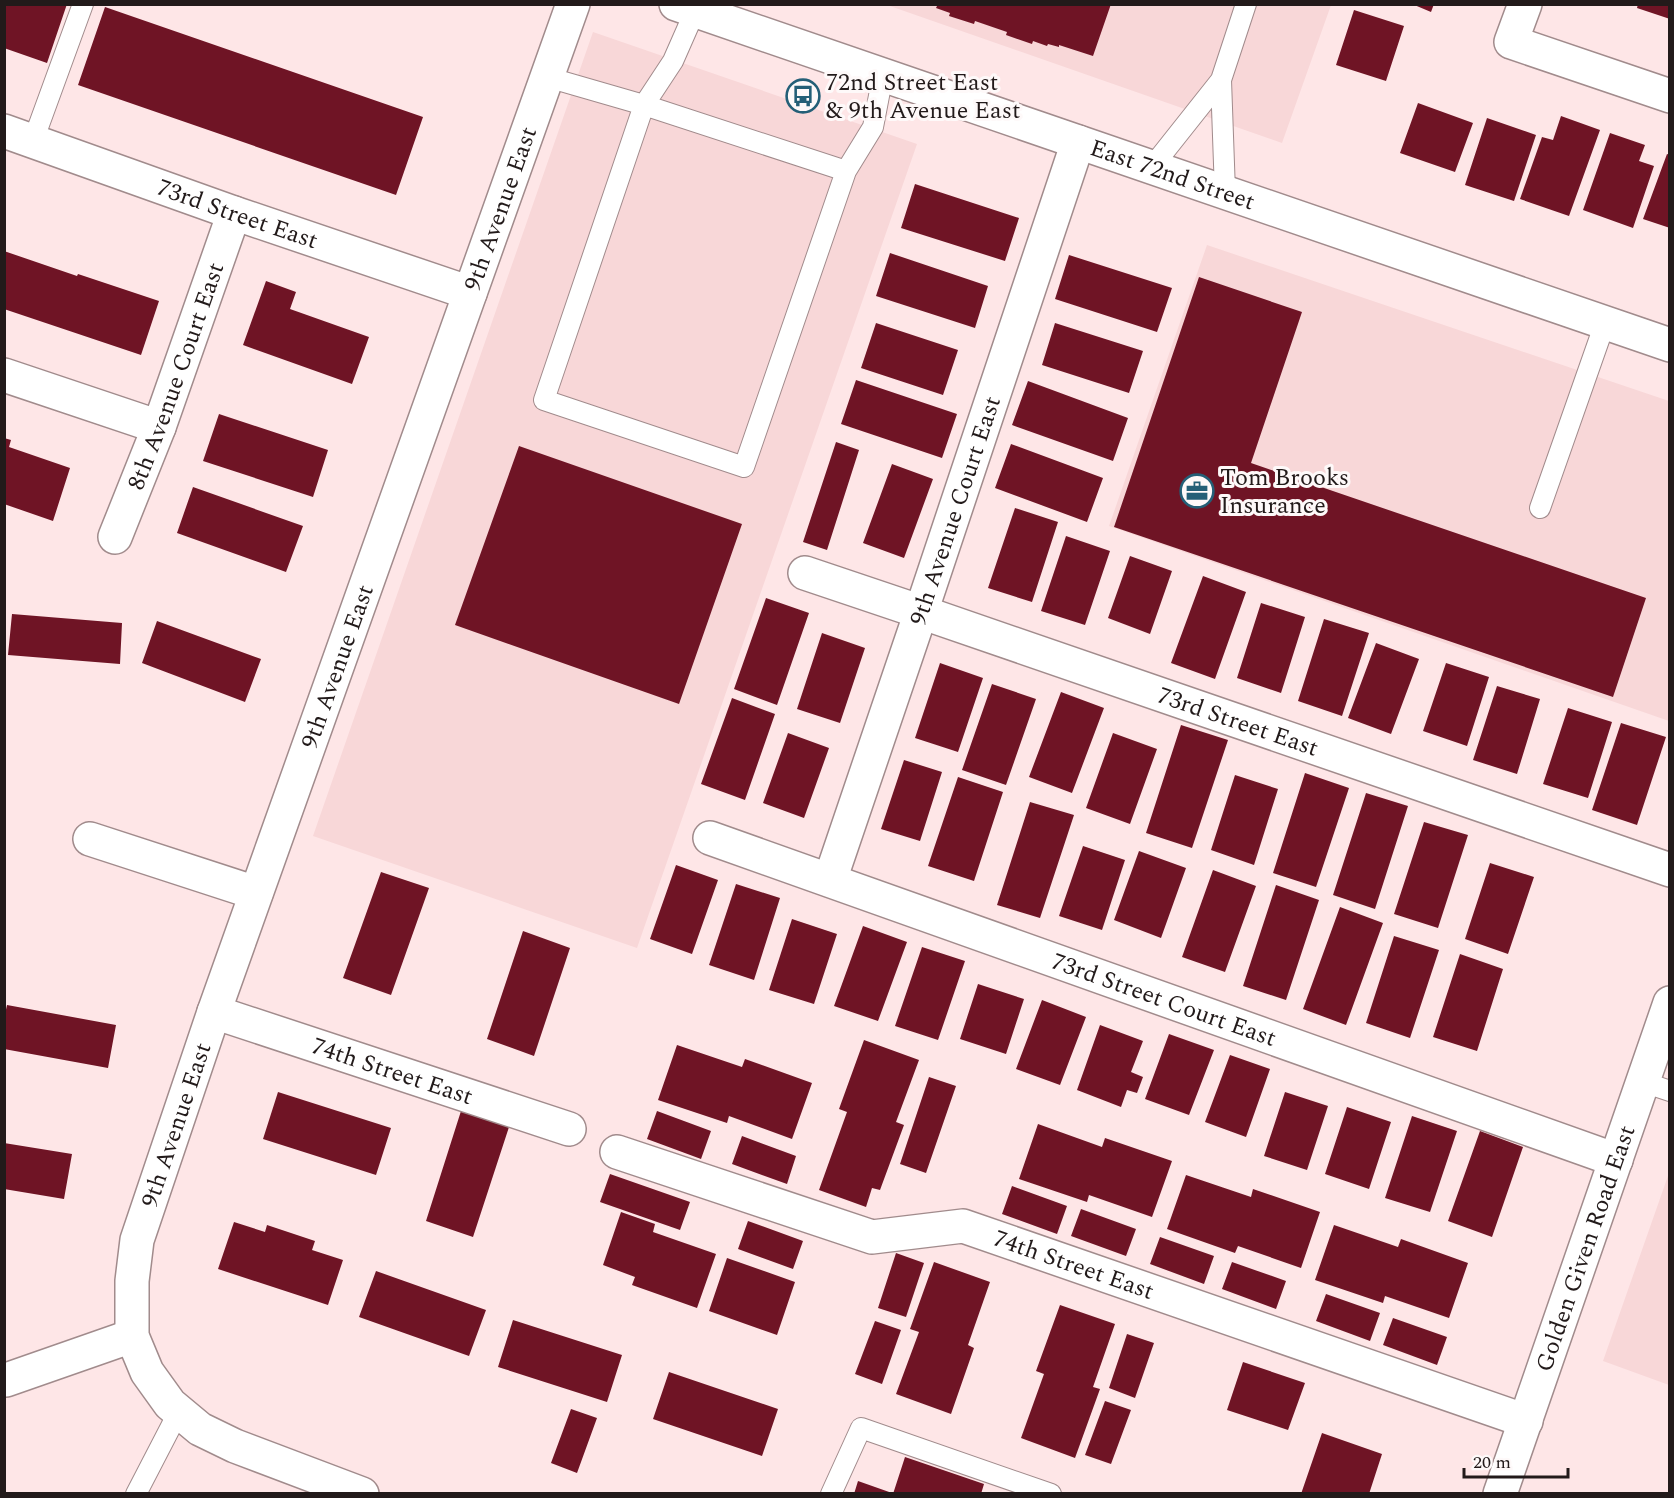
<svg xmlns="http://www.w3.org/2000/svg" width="1674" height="1498" font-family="Spectral,serif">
	<rect width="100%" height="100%" fill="#fee6e7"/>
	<path fill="#f8d7d8" d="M 887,5 L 1331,5 L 1282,143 Z
		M 593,32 L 917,144 L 637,948 L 313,836 Z
		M 1207,245 L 1669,401 L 1669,721 L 1109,526 Z
		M 1669,1173 L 1669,1385 L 1603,1361 Z"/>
	<path fill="#6f1425" d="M 4,4 L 67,4 L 47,63 L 4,48 Z
		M 938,4 L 1111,4 L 1093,56 L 1059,45 L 1059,47 L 1048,44 L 1047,46 L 1033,41 L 1032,44 L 1006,35 L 1007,32 L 975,21 L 974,24 L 949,16 L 950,13 L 936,8 Z
		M 1412,4 L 1434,4 L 1431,12 Z
		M 1638,4 L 1670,4 L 1670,19 L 1637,8 Z
		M 105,7 L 423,117 L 396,195 L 78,85 Z
		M 1354,10 L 1404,26 L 1386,81 L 1336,65 Z
		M 1418,103 L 1473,123 L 1455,172 L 1400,153 Z
		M 1561,116 L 1600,130 L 1569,216 L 1520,199 L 1542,137 L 1553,140 Z
		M 1487,118 L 1536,135 L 1514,201 L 1465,185 Z
		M 1610,133 L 1645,145 L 1639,161 L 1654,166 L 1633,228 L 1583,210 Z
		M 1667,154 L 1670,155 L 1670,228 L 1643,219 Z
		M 915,184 L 1019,218 L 1005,261 L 901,228 Z
		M 4,251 L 77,276 L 78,274 L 159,301 L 141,355 L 4,309 Z
		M 890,253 L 988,286 L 975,328 L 876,296 Z
		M 1069,255 L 1172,288 L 1157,332 L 1055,299 Z
		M 1199,277 L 1302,312 L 1251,463 L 1646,598 L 1613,697 L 1114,527 Z
		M 266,281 L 296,292 L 290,309 L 369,337 L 352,384 L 243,345 Z
		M 876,323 L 958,350 L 943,395 L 861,368 Z
		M 1055,323 L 1143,351 L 1129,393 L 1042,365 Z
		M 856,380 L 957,414 L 942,458 L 841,424 Z
		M 1028,381 L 1128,418 L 1113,461 L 1012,425 Z
		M 219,414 L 328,450 L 313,497 L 203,461 Z
		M 4,438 L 11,440 L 9,447 L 70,468 L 53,521 L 4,504 Z
		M 836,442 L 859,450 L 827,550 L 803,542 Z
		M 1011,444 L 1103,478 L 1087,522 L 995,488 Z
		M 519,446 L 742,524 L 679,704 L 455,625 Z
		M 892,464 L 933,479 L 904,558 L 863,543 Z
		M 193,487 L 303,526 L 286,572 L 177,533 Z
		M 1015,508 L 1058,522 L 1032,602 L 988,588 Z
		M 1066,536 L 1110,551 L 1085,625 L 1041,611 Z
		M 1130,556 L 1172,571 L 1150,634 L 1108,618 Z
		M 1203,576 L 1246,592 L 1215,679 L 1171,663 Z
		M 766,598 L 809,613 L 777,705 L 734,689 Z
		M 1261,603 L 1305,617 L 1281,693 L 1237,678 Z
		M 12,614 L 122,623 L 120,664 L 8,655 Z
		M 1324,619 L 1369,633 L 1342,716 L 1298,701 Z
		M 157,621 L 261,659 L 245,702 L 142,663 Z
		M 822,633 L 865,648 L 840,723 L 797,709 Z
		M 1376,643 L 1419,659 L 1391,734 L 1348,718 Z
		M 940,663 L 983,678 L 958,752 L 915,738 Z
		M 1446,663 L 1489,677 L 1467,746 L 1423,731 Z
		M 992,684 L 1036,699 L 1006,785 L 962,770 Z
		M 1497,686 L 1540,699 L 1517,774 L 1473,760 Z
		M 1061,692 L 1104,708 L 1072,793 L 1029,777 Z
		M 732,698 L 775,714 L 745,800 L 701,784 Z
		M 1568,708 L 1612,722 L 1588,798 L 1543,784 Z
		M 1621,723 L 1666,737 L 1637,825 L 1592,810 Z
		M 1181,725 L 1228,740 L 1192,848 L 1146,833 Z
		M 788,733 L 829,748 L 804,818 L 763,803 Z
		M 1113,733 L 1157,749 L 1130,824 L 1086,808 Z
		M 904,760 L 942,772 L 920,841 L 881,829 Z
		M 1305,773 L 1349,788 L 1316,887 L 1273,873 Z
		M 1235,775 L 1278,789 L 1254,865 L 1211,850 Z
		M 958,777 L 1003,792 L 974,881 L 928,866 Z
		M 1366,793 L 1408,806 L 1375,909 L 1333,895 Z
		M 1030,802 L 1074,815 L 1040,918 L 997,905 Z
		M 1424,822 L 1468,835 L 1438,928 L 1394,914 Z
		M 1083,846 L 1125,860 L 1102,930 L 1059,916 Z
		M 1139,851 L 1186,868 L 1161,938 L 1114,920 Z
		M 1490,863 L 1534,877 L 1508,954 L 1465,939 Z
		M 676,865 L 718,880 L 692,954 L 650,939 Z
		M 1213,870 L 1256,886 L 1225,972 L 1182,957 Z
		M 381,872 L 429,888 L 391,995 L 343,978 Z
		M 736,884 L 780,898 L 754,980 L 709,965 Z
		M 1276,885 L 1319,900 L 1286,1000 L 1243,986 Z
		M 1340,907 L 1383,923 L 1346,1025 L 1303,1009 Z
		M 792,919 L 837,934 L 814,1004 L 769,990 Z
		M 863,926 L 907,942 L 878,1021 L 834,1006 Z
		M 523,931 L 570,948 L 534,1056 L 487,1039 Z
		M 1394,936 L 1439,950 L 1410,1038 L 1366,1023 Z
		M 922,947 L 965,961 L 938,1040 L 895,1026 Z
		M 1460,954 L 1503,969 L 1477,1051 L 1433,1037 Z
		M 978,984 L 1024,999 L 1006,1054 L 960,1039 Z
		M 1042,1000 L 1086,1017 L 1060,1085 L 1016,1069 Z
		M 7,1005 L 116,1025 L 108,1068 L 4,1049 L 4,1019 Z
		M 1100,1025 L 1143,1041 L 1131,1072 L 1143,1077 L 1137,1093 L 1127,1090 L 1121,1107 L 1077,1090 Z
		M 1169,1034 L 1214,1050 L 1189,1115 L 1145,1099 Z
		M 864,1040 L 919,1060 L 896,1122 L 904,1125 L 880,1190 L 872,1188 L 866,1207 L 819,1190 L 847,1112 L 839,1109 Z
		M 677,1045 L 742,1067 L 745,1059 L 812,1083 L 792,1139 L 729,1116 L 727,1123 L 658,1100 Z
		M 1230,1055 L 1270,1069 L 1246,1137 L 1205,1122 Z
		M 929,1077 L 956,1086 L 926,1173 L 900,1164 Z
		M 278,1092 L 391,1128 L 376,1175 L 263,1139 Z
		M 1285,1092 L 1328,1106 L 1307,1170 L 1264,1156 Z
		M 1347,1107 L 1391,1122 L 1369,1189 L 1325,1174 Z
		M 461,1111 L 509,1127 L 473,1237 L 426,1221 Z
		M 657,1111 L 711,1131 L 701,1159 L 647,1139 Z
		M 1412,1116 L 1457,1131 L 1430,1212 L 1385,1198 Z
		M 1038,1124 L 1102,1147 L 1105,1138 L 1172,1161 L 1152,1217 L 1089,1195 L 1087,1202 L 1019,1179 Z
		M 1480,1131 L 1523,1147 L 1492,1237 L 1448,1221 Z
		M 742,1136 L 796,1156 L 787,1184 L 732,1164 Z
		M 4,1143 L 72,1154 L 64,1199 L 4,1189 Z
		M 610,1174 L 690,1202 L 680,1230 L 600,1202 Z
		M 1186,1175 L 1251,1197 L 1253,1189 L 1320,1212 L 1301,1268 L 1238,1246 L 1235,1253 L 1167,1229 Z
		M 1012,1186 L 1067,1206 L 1057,1234 L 1002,1214 Z
		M 1081,1209 L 1136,1229 L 1126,1256 L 1071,1236 Z
		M 621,1212 L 655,1224 L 653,1232 L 716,1254 L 697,1308 L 632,1285 L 635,1277 L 603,1265 Z
		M 748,1221 L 803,1241 L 793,1269 L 738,1249 Z
		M 234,1222 L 265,1232 L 267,1225 L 315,1241 L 312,1250 L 343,1260 L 328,1305 L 218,1269 Z
		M 1334,1225 L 1398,1247 L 1401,1239 L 1468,1263 L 1449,1318 L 1385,1296 L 1383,1303 L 1315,1280 Z
		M 1160,1237 L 1214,1256 L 1204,1284 L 1150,1264 Z
		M 896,1253 L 924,1263 L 906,1317 L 878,1308 Z
		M 727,1258 L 795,1282 L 777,1335 L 709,1311 Z
		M 934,1262 L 990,1282 L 968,1345 L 974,1348 L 951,1414 L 896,1394 L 919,1332 L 910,1329 Z
		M 1232,1262 L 1286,1281 L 1276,1309 L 1222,1289 Z
		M 376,1271 L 486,1310 L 469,1356 L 359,1317 Z
		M 1326,1294 L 1380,1313 L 1370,1341 L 1316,1321 Z
		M 1060,1305 L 1115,1324 L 1093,1387 L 1100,1389 L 1075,1458 L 1021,1438 L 1044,1374 L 1036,1371 Z
		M 1393,1318 L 1447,1337 L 1437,1365 L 1383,1345 Z
		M 513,1320 L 622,1355 L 607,1402 L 498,1367 Z
		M 875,1321 L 901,1330 L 882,1384 L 855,1374 Z
		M 1127,1334 L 1154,1343 L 1135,1398 L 1109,1388 Z
		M 1243,1362 L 1305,1383 L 1288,1430 L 1227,1410 Z
		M 669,1372 L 778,1409 L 762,1456 L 653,1419 Z
		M 1105,1401 L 1131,1410 L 1111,1464 L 1085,1455 Z
		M 571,1409 L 597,1418 L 577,1473 L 551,1463 Z
		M 1322,1433 L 1382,1454 L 1369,1494 L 1301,1494 Z
		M 905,1457 L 984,1484 L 981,1494 L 893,1494 Z
		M 858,1481 L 892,1493 L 892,1494 L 854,1494 Z"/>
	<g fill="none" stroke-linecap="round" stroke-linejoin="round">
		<defs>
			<path id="lane" d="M 695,11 L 673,61 L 644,105 L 544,400 L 744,467 L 846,171 L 873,127 L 883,75
				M 547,77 L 644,105 L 846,171
				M 33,141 L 83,4
				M 1152,167 L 1221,80
				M 1225,192 L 1221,80 L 1246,4
				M 1540,508 L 1605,323
				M 1643,1082 L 1670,1091
				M 136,1494 L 179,1411
				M 831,1494 L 861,1428 L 1051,1494"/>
			<g id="street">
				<path d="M 1525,4 L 1511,42 L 1670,96"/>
				<path id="s1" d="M 4,131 L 234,213 L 470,293"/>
				<path d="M 4,375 L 159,427"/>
				<path id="s2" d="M 115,537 L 159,427 L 234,213"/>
				<path id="s3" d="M 805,573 L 921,612 L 1670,870"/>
				<path id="s4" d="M 710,838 L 1616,1160"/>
				<path d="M 90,839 L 256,893"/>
				<path id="s5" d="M 830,880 L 921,612 L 1078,142"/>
				<path id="s6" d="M 214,1012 L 569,1129"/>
				<path id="s7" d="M 617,1152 L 872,1237 L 963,1226 L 1526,1421"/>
				<path d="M 6,1380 L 132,1336"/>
				<path id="s8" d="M 362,1494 L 235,1446 L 200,1429 L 170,1404 L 147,1372 L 132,1336 L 132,1281 L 137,1240 L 214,1012 L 573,4"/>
			</g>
			<g id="secondary">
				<path id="s9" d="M 1500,1494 L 1670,1003"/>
			</g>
			<g id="primary">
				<path id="s10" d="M 676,4 L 1670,345"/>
			</g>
		</defs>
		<use href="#lane" stroke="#a18b8c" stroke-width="22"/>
		<use href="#street" stroke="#a18b8c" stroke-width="36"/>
		<use href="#secondary" stroke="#a18b8c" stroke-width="36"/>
		<use href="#primary" stroke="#a18b8c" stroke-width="36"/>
		<use href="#lane" stroke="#fff" stroke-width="20"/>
		<use href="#street" stroke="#fff" stroke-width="33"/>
		<use href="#secondary" stroke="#fff" stroke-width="33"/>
		<use href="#primary" stroke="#fff" stroke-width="33"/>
	</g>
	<defs>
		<symbol id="bus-ring" viewBox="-11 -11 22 22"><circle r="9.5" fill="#fef9f9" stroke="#245f77" stroke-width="1.5"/><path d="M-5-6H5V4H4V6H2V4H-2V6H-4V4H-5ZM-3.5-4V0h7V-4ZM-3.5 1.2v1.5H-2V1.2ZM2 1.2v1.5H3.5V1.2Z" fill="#245f77"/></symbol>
		<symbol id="office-ring" viewBox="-11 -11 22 22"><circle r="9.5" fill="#fef9f9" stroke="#245f77" stroke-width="1.5"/><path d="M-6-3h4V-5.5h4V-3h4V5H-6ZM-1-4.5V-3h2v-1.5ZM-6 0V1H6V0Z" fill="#245f77"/></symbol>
	</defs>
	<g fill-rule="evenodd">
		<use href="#bus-ring" x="784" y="77" width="38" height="38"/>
		<use href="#office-ring" x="1178" y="472" width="38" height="38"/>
	</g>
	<g text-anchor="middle" stroke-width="6" stroke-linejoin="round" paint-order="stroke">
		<g font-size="24" fill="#221a1a" stroke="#fef9f9" text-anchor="start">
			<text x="826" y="90">72nd Street East<tspan x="826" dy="28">&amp; 9th Avenue East</tspan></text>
			<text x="1220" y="485">Tom Brooks<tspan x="1220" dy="28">Insurance</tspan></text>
		</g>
		<g font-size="24" fill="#221a1a" stroke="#fef9f9">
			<text dy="8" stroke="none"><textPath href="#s10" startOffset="525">East 72nd Street</textPath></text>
			<text dy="8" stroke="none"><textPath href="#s8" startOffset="1482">9th Avenue East</textPath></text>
			<text dy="8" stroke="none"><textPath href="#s1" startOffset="248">73rd Street East</textPath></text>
			<text dy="8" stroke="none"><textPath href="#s2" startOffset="172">8th Avenue Court East</textPath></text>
			<text dy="8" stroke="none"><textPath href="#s5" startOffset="390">9th Avenue Court East</textPath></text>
			<text dy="8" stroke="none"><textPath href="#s8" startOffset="996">9th Avenue East</textPath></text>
			<text dy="8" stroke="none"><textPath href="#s3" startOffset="458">73rd Street East</textPath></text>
			<text dy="8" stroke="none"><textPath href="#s4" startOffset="482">73rd Street Court East</textPath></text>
			<text dy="8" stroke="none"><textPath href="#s6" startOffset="188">74th Street East</textPath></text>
			<text dy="8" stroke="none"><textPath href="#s8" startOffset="510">9th Avenue East</textPath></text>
			<text dy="8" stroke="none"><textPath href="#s9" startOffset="260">Golden Given Road East</textPath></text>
			<text dy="8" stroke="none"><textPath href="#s7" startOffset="478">74th Street East</textPath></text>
		</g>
	</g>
	<rect width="1674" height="1498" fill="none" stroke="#221a1a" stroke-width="12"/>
	<path d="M1464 1468v9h104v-9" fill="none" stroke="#221a1a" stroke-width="3"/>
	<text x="1473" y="1468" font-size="18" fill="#221a1a" stroke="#fef9f9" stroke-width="4.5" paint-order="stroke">20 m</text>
</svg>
